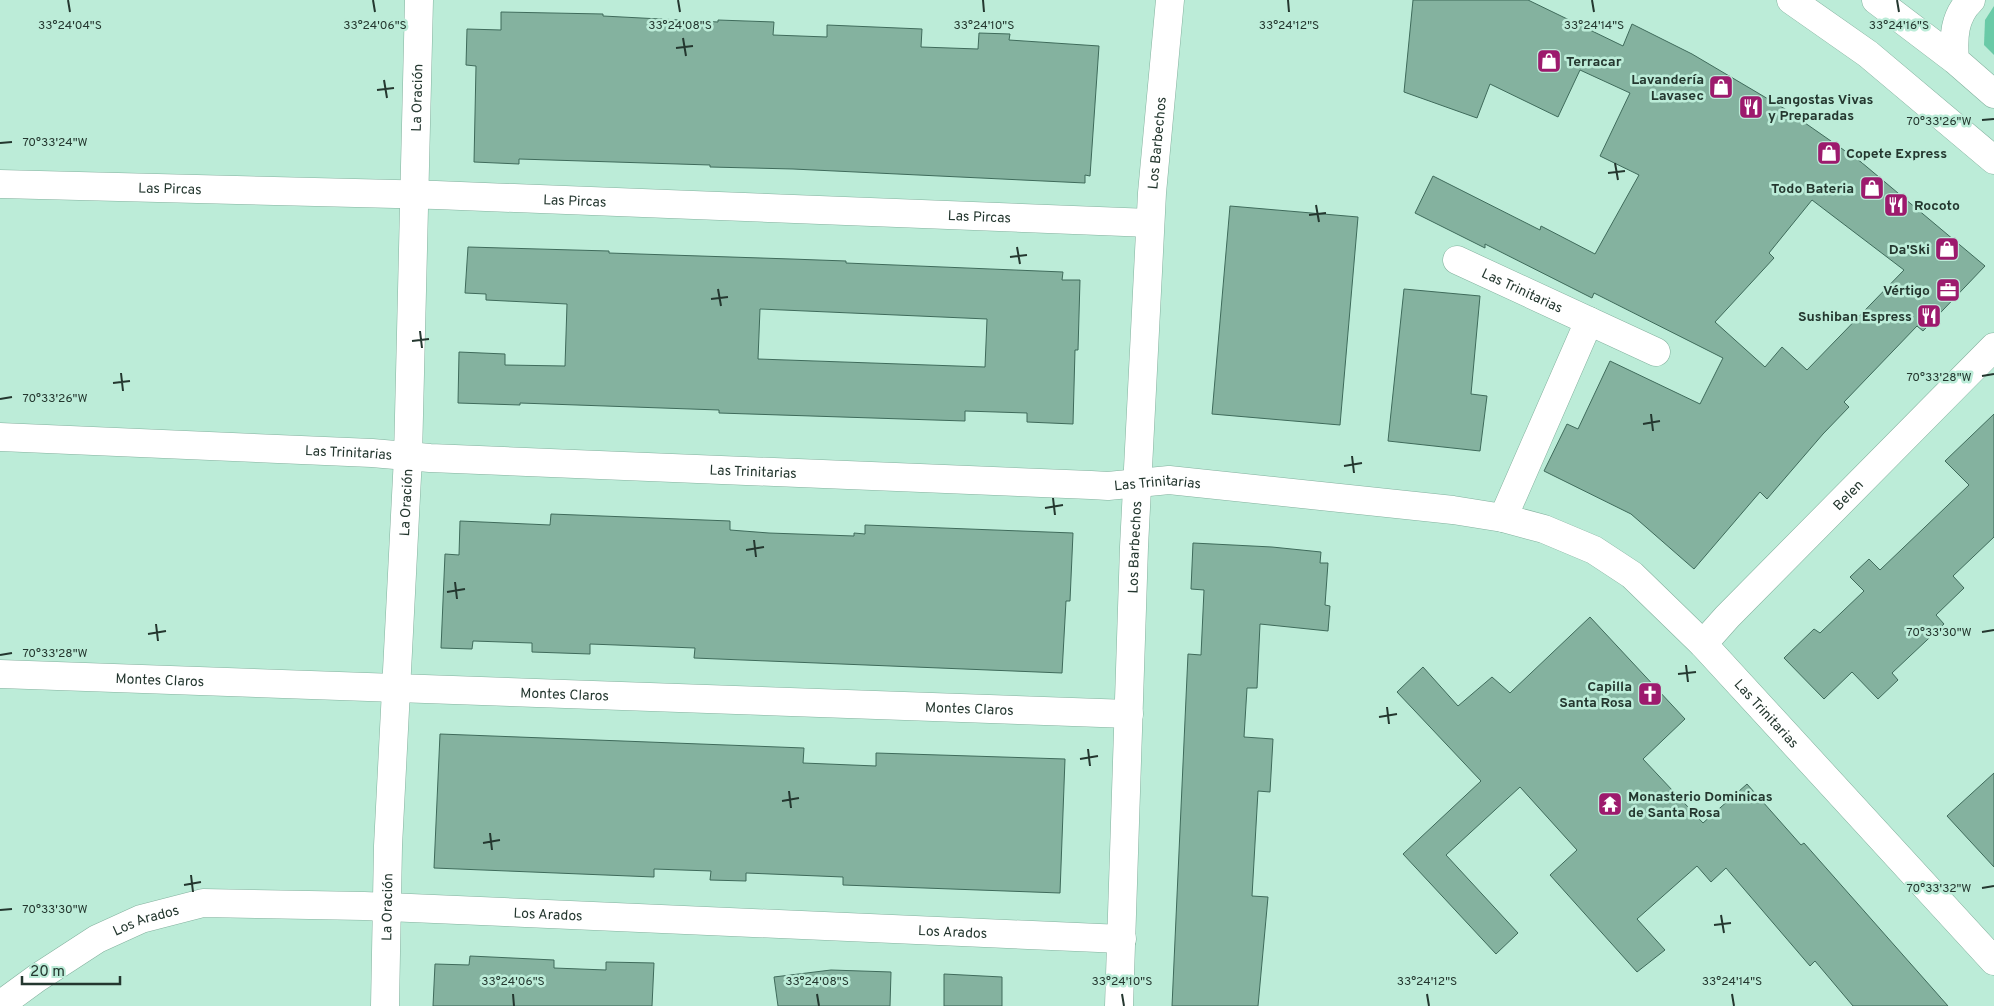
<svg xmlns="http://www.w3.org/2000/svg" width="1994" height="1006" font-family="Overpass,sans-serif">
	<rect width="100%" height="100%" fill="#bcecd8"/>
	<path fill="#69caa7" d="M 1994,6 L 1994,55 L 1984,45 L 1985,20 Z"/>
	<path fill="#84b29f" stroke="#3f6b5b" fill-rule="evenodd" d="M 1413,0 L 1528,0 L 1623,46 L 1632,24 L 1692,54 L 1785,109 L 1861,162 L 1985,266 L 1923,331 L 1917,326 L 1844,402 L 1849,407 L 1823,434 L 1767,499 L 1760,492 L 1694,569 L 1631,514 L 1544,471 L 1567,424 L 1578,429 L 1610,361 L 1700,404 L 1723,358 L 1594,293 L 1592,298 L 1485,244 L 1485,248 L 1415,213 L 1433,176 L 1540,230 L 1541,226 L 1595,254 L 1639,175 L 1600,156 L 1630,93 L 1580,70 L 1558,117 L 1490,84 L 1477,118 L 1404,92 ZM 1812,200 L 1904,270 L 1807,370 L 1782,347 L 1765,367 L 1715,322 L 1774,258 L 1769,253 Z
		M 501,12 L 603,14 L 603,16 L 718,22 L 718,20 L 774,22 L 773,35 L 827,37 L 827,25 L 922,29 L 921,47 L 978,49 L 979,33 L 1010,34 L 1009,40 L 1099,46 L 1090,176 L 1085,175 L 1085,183 L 793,169 L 710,167 L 710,165 L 519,159 L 519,164 L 474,162 L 476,66 L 466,65 L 467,29 L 501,30 Z
		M 1230,206 L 1358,217 L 1340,425 L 1212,414 Z
		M 468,247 L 609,251 L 609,253 L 791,259 L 846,261 L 846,263 L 1063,272 L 1062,280 L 1080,280 L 1078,350 L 1075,350 L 1073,424 L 1027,422 L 1027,413 L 965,411 L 965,421 L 719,413 L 719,410 L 520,403 L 520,405 L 458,403 L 459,352 L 505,354 L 505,365 L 565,366 L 567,304 L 486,300 L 486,294 L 465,293 ZM 760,309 L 987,319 L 985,367 L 758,359 Z
		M 1404,289 L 1480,296 L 1471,394 L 1487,396 L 1480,451 L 1388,441 Z
		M 1994,414 L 1994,537 L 1953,576 L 1964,588 L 1936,615 L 1944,624 L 1892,673 L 1898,680 L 1878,699 L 1852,672 L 1824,699 L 1784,658 L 1814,629 L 1820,633 L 1864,591 L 1850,577 L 1869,559 L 1880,570 L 1969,485 L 1945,461 Z
		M 551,514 L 730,521 L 730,530 L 769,533 L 854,536 L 854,533 L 865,534 L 865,525 L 1073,533 L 1070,601 L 1066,601 L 1062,673 L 694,658 L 695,648 L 590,644 L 590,654 L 532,652 L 532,643 L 473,641 L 472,649 L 441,648 L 445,554 L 459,555 L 460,521 L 550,525 Z
		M 1193,543 L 1272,547 L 1321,552 L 1320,563 L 1328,563 L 1325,605 L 1330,606 L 1328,631 L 1260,624 L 1257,688 L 1247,688 L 1244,737 L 1273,739 L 1270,792 L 1258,791 L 1252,896 L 1268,897 L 1258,1006 L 1172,1006 L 1188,654 L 1201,655 L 1204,590 L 1191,589 Z
		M 1590,617 L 1685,719 L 1643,759 L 1703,823 L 1747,784 L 1801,845 L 1804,843 L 1948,1006 L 1853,1006 L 1815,961 L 1810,966 L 1726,868 L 1711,882 L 1697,866 L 1637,919 L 1665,950 L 1637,972 L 1550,875 L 1577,850 L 1520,787 L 1446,855 L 1518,933 L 1496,954 L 1403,854 L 1481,781 L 1397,692 L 1423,667 L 1458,706 L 1492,677 L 1510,693 Z
		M 440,734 L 804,748 L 803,763 L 876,766 L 876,753 L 1065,759 L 1060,893 L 843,885 L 843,877 L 746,873 L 746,881 L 710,880 L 711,871 L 654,869 L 654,877 L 434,868 Z
		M 1994,773 L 1994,867 L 1947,816 Z
		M 470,956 L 554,960 L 554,968 L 606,970 L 606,962 L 654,963 L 652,1006 L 433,1006 L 435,964 L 469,965 Z
		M 831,970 L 891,972 L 890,1006 L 778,1006 L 774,977 Z
		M 944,974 L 1002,977 L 1002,1006 L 944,1006 Z"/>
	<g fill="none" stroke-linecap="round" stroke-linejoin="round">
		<defs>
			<g id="minor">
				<path id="s1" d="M 0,184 L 436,195 L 1150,223"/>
				<path id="s2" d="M 1457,260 L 1656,352"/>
				<path id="s3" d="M 0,437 L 372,453 L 430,458 L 1091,485 L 1108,486 L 1169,480 L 1453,510 L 1503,518 L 1544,529 L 1594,550 L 1632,575 L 1703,644 L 1994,961"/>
				<path d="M 1503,518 L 1589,321"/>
				<path id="s4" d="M 1703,644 L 1727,617 L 1994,347"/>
				<path id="s5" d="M 0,674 L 1129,714"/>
				<path id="s6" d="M 0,1005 L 37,978 L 97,939 L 141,919 L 203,903 L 364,906 L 1122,939"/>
				<path id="s7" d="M 1119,1006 L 1134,547 L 1152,193 L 1170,0"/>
			</g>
			<g id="secondary">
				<path id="s8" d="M 385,1006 L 388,846 L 408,457 L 419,0"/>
			</g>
			<path id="primary" d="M 1791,0 L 1868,54 L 1994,160
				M 1876,0 L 1955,60 L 1994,94
				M 1955,60 C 1953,38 1954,16 1971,0"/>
		</defs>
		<use href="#minor" stroke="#83b19e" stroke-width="29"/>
		<use href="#secondary" stroke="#83b19e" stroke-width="29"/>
		<use href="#primary" stroke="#83b19e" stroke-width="29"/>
		<use href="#minor" stroke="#fff" stroke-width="28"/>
		<use href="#secondary" stroke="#fff" stroke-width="28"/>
		<use href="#primary" stroke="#fff" stroke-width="28"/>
	</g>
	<path fill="none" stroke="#24372f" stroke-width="2" d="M 68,0 L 70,12M 373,0 L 375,12M 678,0 L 680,12M 983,0 L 984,12M 1288,0 L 1289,12M 1592,0 L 1594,12M 1897,0 L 1899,12M 683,38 L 686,56M 676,48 L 693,46M 384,80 L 387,98M 377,90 L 394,88M 1982,120 L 1994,119M 0,143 L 12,142M 1615,163 L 1618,180M 1608,173 L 1625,171M 1316,205 L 1319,222M 1309,215 L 1326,213M 1017,247 L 1020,264M 1010,257 L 1027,255M 718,289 L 721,306M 711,299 L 728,297M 420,331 L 422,348M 412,341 L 429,339M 121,373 L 123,391M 1982,376 L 1994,374M 113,383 L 130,381M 0,399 L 12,397M 1651,414 L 1653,431M 1643,424 L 1660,421M 1352,456 L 1354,473M 1344,466 L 1362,463M 1053,498 L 1055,515M 1045,508 L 1063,505M 754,540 L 756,557M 746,550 L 764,547M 455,582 L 457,599M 447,592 L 465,589M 156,624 L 158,641M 1982,632 L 1994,630M 148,634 L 166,631M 0,655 L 12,653M 1686,665 L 1688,682M 1678,674 L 1696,672M 1387,707 L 1389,724M 1379,717 L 1397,714M 1088,749 L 1090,766M 1080,759 L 1098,756M 789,791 L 791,808M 782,801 L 799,798M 490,833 L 492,850M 483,843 L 500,840M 191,875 L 193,892M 184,885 L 201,882M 1982,888 L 1994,886M 0,910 L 12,909M 1721,915 L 1724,933M 1714,925 L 1731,923M 513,994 L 514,1006M 817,994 L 819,1006M 1122,994 L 1124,1006M 1427,994 L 1429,1006M 1732,994 L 1734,1006"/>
	<defs>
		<symbol id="shop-square" viewBox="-11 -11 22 22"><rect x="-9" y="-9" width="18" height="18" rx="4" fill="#9d1a6d" stroke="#bcecd8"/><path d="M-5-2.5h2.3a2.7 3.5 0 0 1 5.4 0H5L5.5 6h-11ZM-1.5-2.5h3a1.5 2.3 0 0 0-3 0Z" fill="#fff"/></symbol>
		<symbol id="restaurant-square" viewBox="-11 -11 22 22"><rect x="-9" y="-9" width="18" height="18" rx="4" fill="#9d1a6d" stroke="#bcecd8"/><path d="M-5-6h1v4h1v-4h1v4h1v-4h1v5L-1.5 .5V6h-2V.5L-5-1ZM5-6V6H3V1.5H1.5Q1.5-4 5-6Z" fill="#fff"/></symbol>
		<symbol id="office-square" viewBox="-11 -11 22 22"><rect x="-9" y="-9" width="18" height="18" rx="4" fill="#9d1a6d" stroke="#bcecd8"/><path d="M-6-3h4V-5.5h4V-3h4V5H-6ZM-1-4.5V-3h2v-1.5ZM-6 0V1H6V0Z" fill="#fff"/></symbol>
		<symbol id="church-square" viewBox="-11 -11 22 22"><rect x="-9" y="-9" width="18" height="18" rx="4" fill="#9d1a6d" stroke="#bcecd8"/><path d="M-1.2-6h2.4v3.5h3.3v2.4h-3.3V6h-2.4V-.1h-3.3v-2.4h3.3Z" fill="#fff"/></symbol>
		<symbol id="temple-square" viewBox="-11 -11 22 22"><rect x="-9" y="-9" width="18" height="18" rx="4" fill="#9d1a6d" stroke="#bcecd8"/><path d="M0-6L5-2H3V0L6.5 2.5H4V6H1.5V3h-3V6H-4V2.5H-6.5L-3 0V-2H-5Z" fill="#fff"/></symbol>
	</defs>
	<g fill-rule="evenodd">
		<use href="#shop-square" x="1535" y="47" width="28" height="28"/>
		<use href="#shop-square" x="1707" y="73" width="28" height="28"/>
		<use href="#restaurant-square" x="1737" y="93" width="28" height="28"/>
		<use href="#shop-square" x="1815" y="139" width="28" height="28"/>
		<use href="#shop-square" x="1858" y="174" width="28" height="28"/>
		<use href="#restaurant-square" x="1882" y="191" width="28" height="28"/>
		<use href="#shop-square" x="1933" y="235" width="28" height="28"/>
		<use href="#office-square" x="1934" y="276" width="28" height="28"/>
		<use href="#restaurant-square" x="1915" y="302" width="28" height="28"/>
		<use href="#church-square" x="1636" y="680" width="28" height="28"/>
		<use href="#temple-square" x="1596" y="790" width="28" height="28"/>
	</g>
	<g text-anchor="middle" stroke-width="5" stroke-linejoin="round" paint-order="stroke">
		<g font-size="14" font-weight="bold" fill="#24372f" stroke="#bcecd8" text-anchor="end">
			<text x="1566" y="66" text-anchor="start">Terracar</text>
			<text x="1704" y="84">Lavandería<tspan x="1704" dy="16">Lavasec</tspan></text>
			<text x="1768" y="104" text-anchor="start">Langostas Vivas<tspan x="1768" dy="16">y Preparadas</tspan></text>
			<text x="1846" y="158" text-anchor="start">Copete Express</text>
			<text x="1854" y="193">Todo Bateria</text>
			<text x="1914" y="210" text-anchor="start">Rocoto</text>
			<text x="1930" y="254">Da'Ski</text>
			<text x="1930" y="295">Vértigo</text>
			<text x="1912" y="321">Sushiban Espress</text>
			<text x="1632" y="691">Capilla<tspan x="1632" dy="16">Santa Rosa</tspan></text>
			<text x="1628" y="801" text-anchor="start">Monasterio Dominicas<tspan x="1628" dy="16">de Santa Rosa</tspan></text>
		</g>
		<g font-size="14" fill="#24372f" stroke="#bcecd8">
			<text dy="5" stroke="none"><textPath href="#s8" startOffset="909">La Oración</textPath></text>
			<text dy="5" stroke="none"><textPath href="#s7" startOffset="864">Los Barbechos</textPath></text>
			<text dy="5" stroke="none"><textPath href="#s1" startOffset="170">Las Pircas</textPath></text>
			<text dy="5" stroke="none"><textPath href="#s1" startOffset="575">Las Pircas</textPath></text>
			<text dy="5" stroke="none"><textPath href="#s1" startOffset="980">Las Pircas</textPath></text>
			<text dy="5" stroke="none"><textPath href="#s2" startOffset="72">Las Trinitarias</textPath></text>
			<text dy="5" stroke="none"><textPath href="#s3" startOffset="349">Las Trinitarias</textPath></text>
			<text dy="5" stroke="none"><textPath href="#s3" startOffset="754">Las Trinitarias</textPath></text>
			<text dy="5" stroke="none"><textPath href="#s3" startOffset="1159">Las Trinitarias</textPath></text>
			<text dy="5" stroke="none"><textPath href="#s4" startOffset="208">Belen</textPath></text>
			<text dy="5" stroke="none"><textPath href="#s8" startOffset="504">La Oración</textPath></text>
			<text dy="5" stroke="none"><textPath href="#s7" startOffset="459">Los Barbechos</textPath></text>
			<text dy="5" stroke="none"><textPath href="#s5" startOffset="160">Montes Claros</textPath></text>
			<text dy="5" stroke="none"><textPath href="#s5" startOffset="565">Montes Claros</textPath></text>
			<text dy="5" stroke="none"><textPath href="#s5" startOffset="970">Montes Claros</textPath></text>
			<text dy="5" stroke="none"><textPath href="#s3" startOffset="1842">Las Trinitarias</textPath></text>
			<text dy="5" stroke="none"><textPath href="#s8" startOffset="99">La Oración</textPath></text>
			<text dy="5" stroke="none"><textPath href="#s6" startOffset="575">Los Arados</textPath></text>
			<text dy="5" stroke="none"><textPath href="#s6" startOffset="170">Los Arados</textPath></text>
			<text dy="5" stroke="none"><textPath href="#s6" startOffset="980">Los Arados</textPath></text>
		</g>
	</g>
	<g font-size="12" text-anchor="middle" fill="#24372f" stroke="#bcecd8" stroke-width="5" stroke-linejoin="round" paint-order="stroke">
		<text x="70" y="29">33°24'04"S</text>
		<text x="375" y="29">33°24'06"S</text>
		<text x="680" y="29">33°24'08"S</text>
		<text x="984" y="29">33°24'10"S</text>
		<text x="1289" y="29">33°24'12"S</text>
		<text x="1594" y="29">33°24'14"S</text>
		<text x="1899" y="29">33°24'16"S</text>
		<text x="1939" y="125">70°33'26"W</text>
		<text x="55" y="146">70°33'24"W</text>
		<text x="1939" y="381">70°33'28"W</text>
		<text x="55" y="402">70°33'26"W</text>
		<text x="1939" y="636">70°33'30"W</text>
		<text x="55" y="657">70°33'28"W</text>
		<text x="1939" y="892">70°33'32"W</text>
		<text x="55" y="913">70°33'30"W</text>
		<text x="513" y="985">33°24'06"S</text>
		<text x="817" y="985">33°24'08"S</text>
		<text x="1122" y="985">33°24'10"S</text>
		<text x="1427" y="985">33°24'12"S</text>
		<text x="1732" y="985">33°24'14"S</text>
	</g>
	<path d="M22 976v8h98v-8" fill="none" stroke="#24372f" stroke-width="2.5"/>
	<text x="30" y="976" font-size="15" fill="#24372f" stroke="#bcecd8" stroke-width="4" paint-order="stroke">20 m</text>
</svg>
